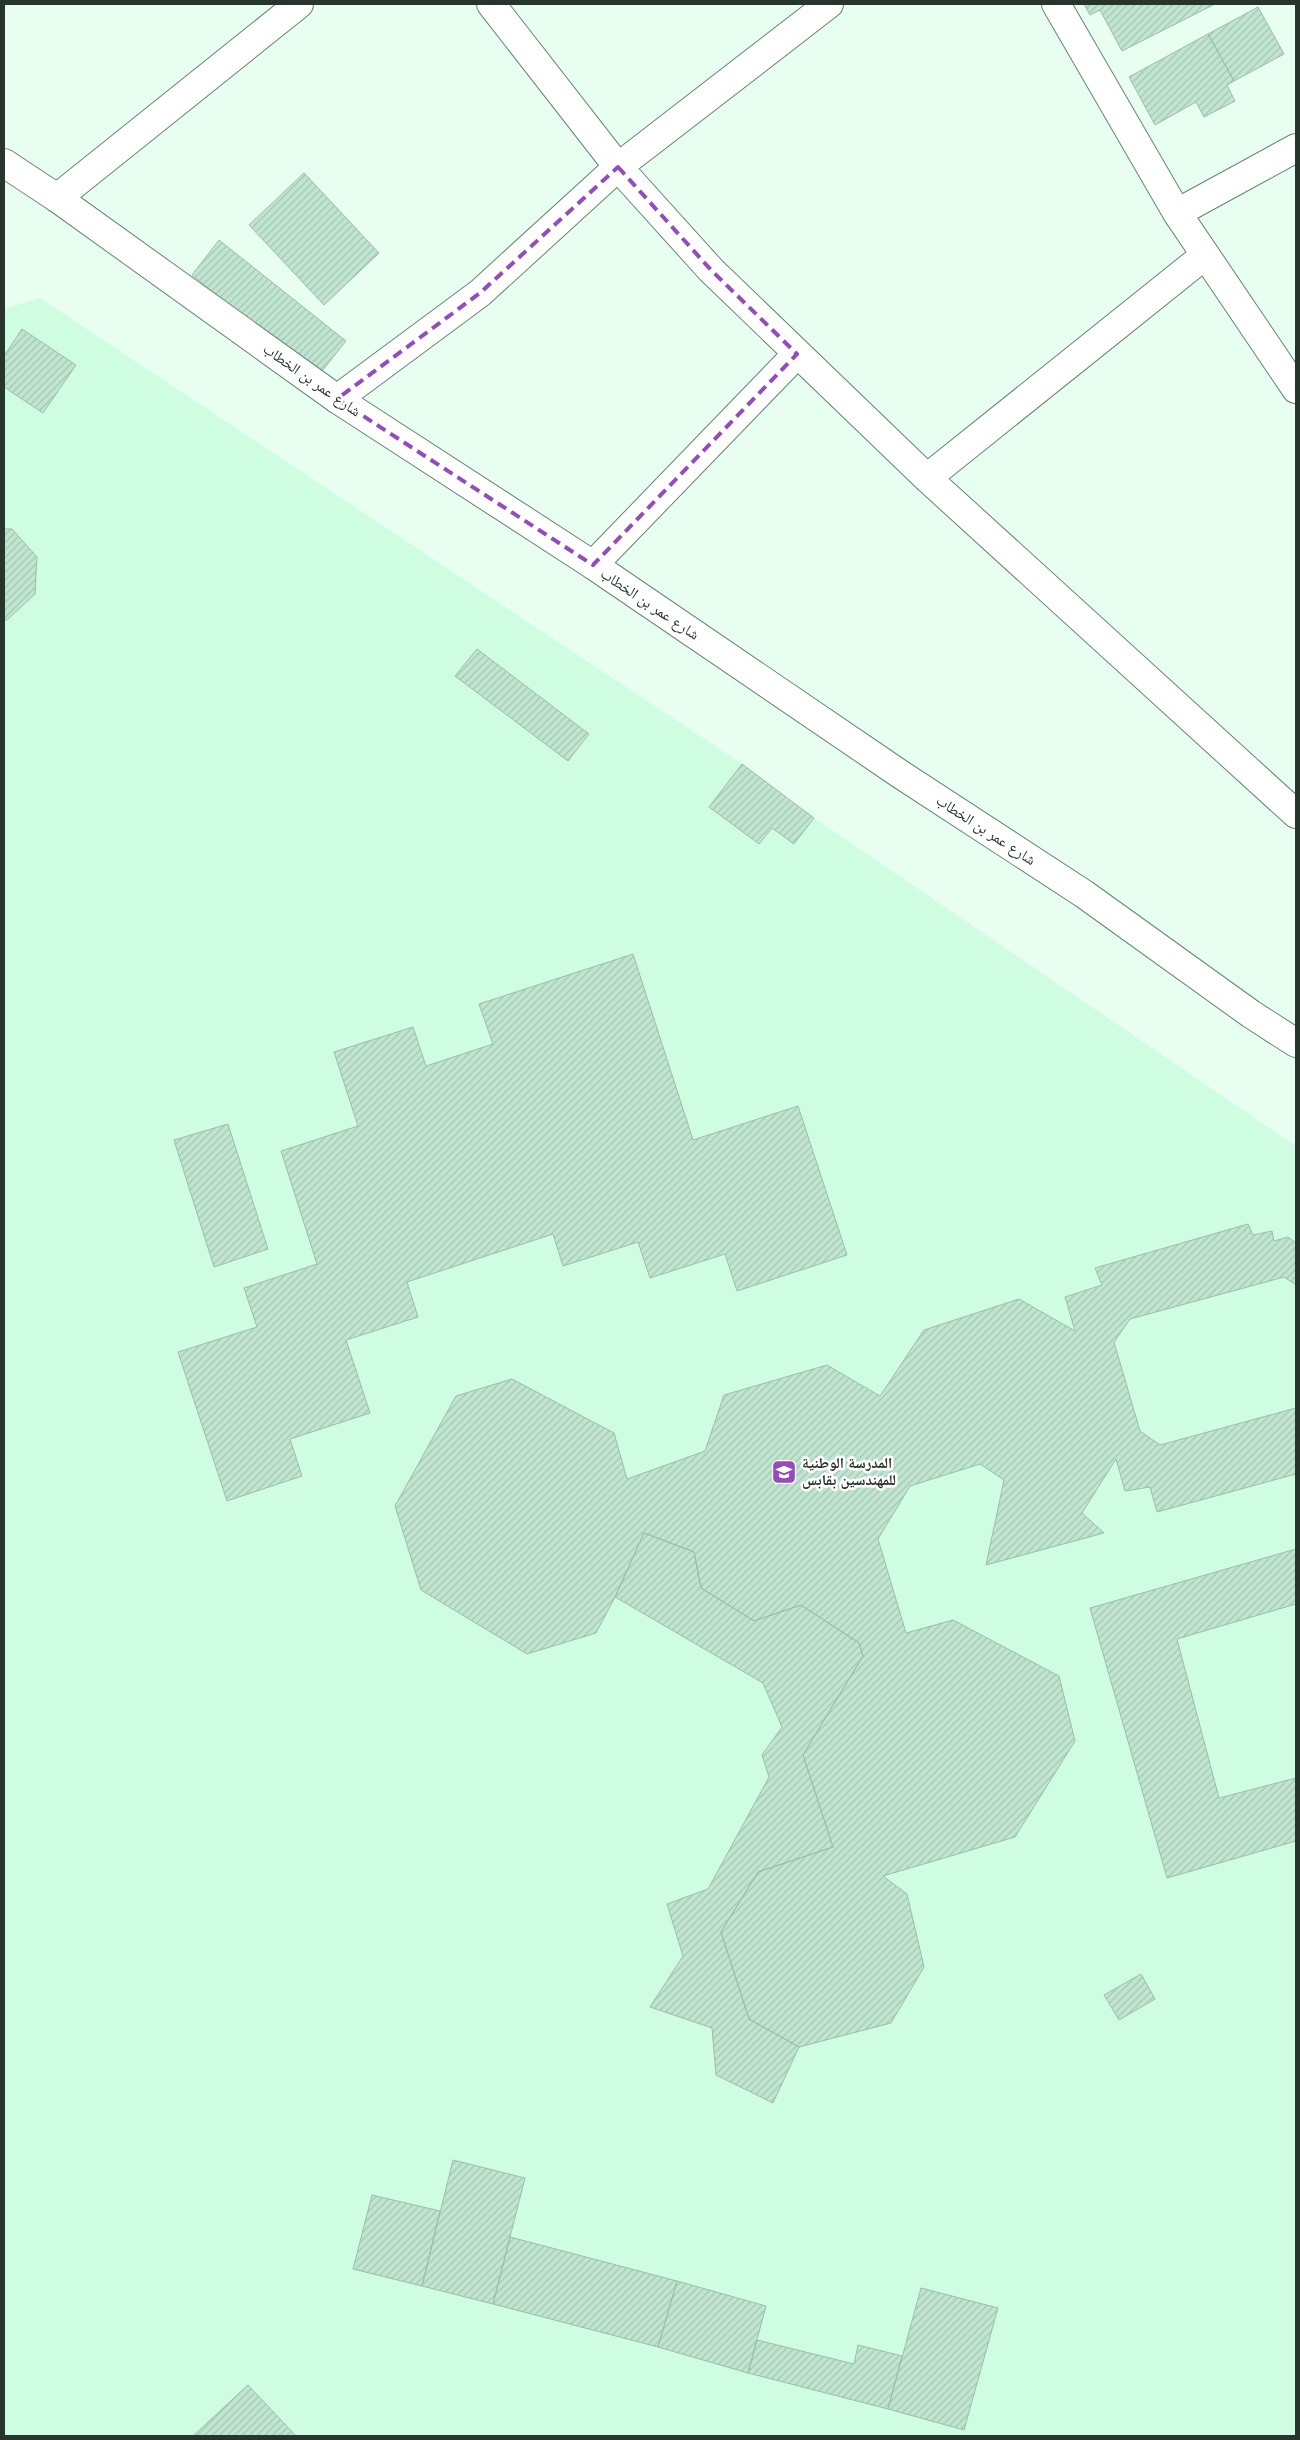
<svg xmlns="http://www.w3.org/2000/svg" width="1300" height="2440" font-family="Arial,'Noto Naskh Arabic',sans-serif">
	<defs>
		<pattern id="building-hatch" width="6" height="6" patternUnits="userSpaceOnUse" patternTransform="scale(1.25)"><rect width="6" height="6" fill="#c0e5d0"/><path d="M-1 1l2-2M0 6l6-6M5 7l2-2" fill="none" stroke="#a5c5b3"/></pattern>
	</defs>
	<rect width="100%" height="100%" fill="#e8fef1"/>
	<path fill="#cffde2" d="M 40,298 L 742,764 L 814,818 L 1296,1146 L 1296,2436 L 4,2436 L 4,309 Z"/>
	<path fill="url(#building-hatch)" stroke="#9abea9" d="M 1084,4 L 1215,4 L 1122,51 L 1100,10 L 1090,15 Z
		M 1258,7 L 1284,54 L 1234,81 L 1208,34 Z
		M 1208,34 L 1234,81 L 1227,85 L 1235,101 L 1204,117 L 1196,102 L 1155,125 L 1129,77 Z
		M 304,173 L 379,253 L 324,305 L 249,225 Z
		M 219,240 L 346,341 L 318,376 L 192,275 Z
		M 22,329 L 76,365 L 43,413 L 4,387 L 4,356 Z
		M 4,529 L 12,529 L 37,557 L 35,594 L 7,620 L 4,620 Z
		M 477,649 L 589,734 L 568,761 L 455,676 Z
		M 742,764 L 814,818 L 794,844 L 772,828 L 759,844 L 709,807 Z
		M 633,954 L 693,1140 L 798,1106 L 847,1255 L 737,1291 L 725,1254 L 650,1278 L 638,1242 L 563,1266 L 553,1234 L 407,1282 L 418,1317 L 346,1340 L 370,1413 L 290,1439 L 302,1476 L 227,1501 L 178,1352 L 257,1327 L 244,1288 L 317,1264 L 281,1151 L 358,1126 L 334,1052 L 413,1027 L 426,1066 L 493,1044 L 479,1004 Z
		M 228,1124 L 268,1249 L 214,1267 L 174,1140 Z
		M 1248,1224 L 1253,1235 L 1272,1231 L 1274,1241 L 1288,1237 L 1296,1243 L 1296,1285 L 1284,1277 L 1130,1319 L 1114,1342 L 1140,1431 L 1160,1445 L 1296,1408 L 1296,1474 L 1157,1512 L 1150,1487 L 1125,1491 L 1116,1459 L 1082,1513 L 1104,1533 L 986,1565 L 1004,1480 L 980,1464 L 910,1486 L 878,1539 L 906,1633 L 953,1620 L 1059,1676 L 1075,1741 L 1015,1837 L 883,1876 L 907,1894 L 924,1967 L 891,2023 L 799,2047 L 749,2019 L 721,1932 L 758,1872 L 833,1847 L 803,1755 L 863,1656 L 859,1643 L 801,1605 L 754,1621 L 701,1588 L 694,1552 L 644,1533 L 615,1597 L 596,1633 L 527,1654 L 421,1590 L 395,1506 L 456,1396 L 512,1379 L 614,1433 L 627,1479 L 705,1451 L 724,1395 L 827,1365 L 880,1396 L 924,1330 L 1019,1299 L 1075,1331 L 1065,1297 L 1102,1285 L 1095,1268 Z
		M 644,1533 L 694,1552 L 701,1588 L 754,1621 L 801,1605 L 859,1643 L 863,1656 L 803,1755 L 833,1847 L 758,1872 L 721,1932 L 749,2019 L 799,2047 L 773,2103 L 716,2075 L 712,2028 L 650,2007 L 683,1956 L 667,1904 L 708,1889 L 769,1777 L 762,1755 L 782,1727 L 763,1683 L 615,1597 Z
		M 1296,1549 L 1296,1604 L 1177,1639 L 1219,1798 L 1296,1778 L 1296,1841 L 1167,1878 L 1090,1608 Z
		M 1141,1974 L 1155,1999 L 1119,2020 L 1104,1995 Z
		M 453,2160 L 525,2178 L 493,2304 L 422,2286 Z
		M 372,2195 L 440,2211 L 422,2286 L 353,2269 Z
		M 510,2237 L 677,2281 L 658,2347 L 493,2304 Z
		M 677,2281 L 766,2306 L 748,2373 L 658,2347 Z
		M 921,2288 L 998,2308 L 964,2430 L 888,2409 Z
		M 757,2340 L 854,2364 L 858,2345 L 902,2356 L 888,2409 L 748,2373 Z
		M 248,2385 L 296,2436 L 193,2436 Z"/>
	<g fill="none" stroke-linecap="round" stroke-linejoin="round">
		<defs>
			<path id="minor" d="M 491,4 L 618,167 L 711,270 L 927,478 L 1296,814
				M 1056,4 L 1177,213 L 1296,389
				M 57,198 L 299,4
				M 1177,213 L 1296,148
				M 337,399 L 480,293 L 618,167 L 829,4
				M 927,478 L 1204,256
				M 593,565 L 797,354"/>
			<path id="tertiary" d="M 4,163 L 57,198 L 337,399 L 593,565 L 900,774 L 1084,894 L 1251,1014 L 1296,1043"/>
		</defs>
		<use href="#minor" stroke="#648773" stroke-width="30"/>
		<use href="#tertiary" stroke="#648773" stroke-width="30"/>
		<use href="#minor" stroke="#fff" stroke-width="28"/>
		<use href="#tertiary" stroke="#fff" stroke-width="28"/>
	</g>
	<path fill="none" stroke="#944bbe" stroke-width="4" stroke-dasharray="10 6" stroke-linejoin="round" d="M 618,167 L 711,270 L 797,354 L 593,565 L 337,399 L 480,293 Z"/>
	<defs>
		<symbol id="school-square" viewBox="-11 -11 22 22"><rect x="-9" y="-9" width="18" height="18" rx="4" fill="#944bbe" stroke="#fff"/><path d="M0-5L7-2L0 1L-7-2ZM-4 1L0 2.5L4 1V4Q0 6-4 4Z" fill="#fff"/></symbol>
	</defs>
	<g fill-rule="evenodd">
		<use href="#school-square" x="770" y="1458" width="28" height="28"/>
	</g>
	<g text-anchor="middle" stroke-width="5" stroke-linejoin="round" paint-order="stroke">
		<g font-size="15" fill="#27352d" stroke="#fff">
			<text transform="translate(312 380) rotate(35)" y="5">شارع عمر بن الخطاب</text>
			<text transform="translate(650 604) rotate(34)" y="5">شارع عمر بن الخطاب</text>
			<text transform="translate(986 830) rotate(33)" y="5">شارع عمر بن الخطاب</text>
		</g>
		<g font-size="15" font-weight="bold" fill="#27352d" stroke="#fff" text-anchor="start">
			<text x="802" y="1468">المدرسة الوطنية<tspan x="802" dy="17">للمهندسين بقابس</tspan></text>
		</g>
	</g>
	<rect width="1300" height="2440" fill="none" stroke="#27352d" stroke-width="10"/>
</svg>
